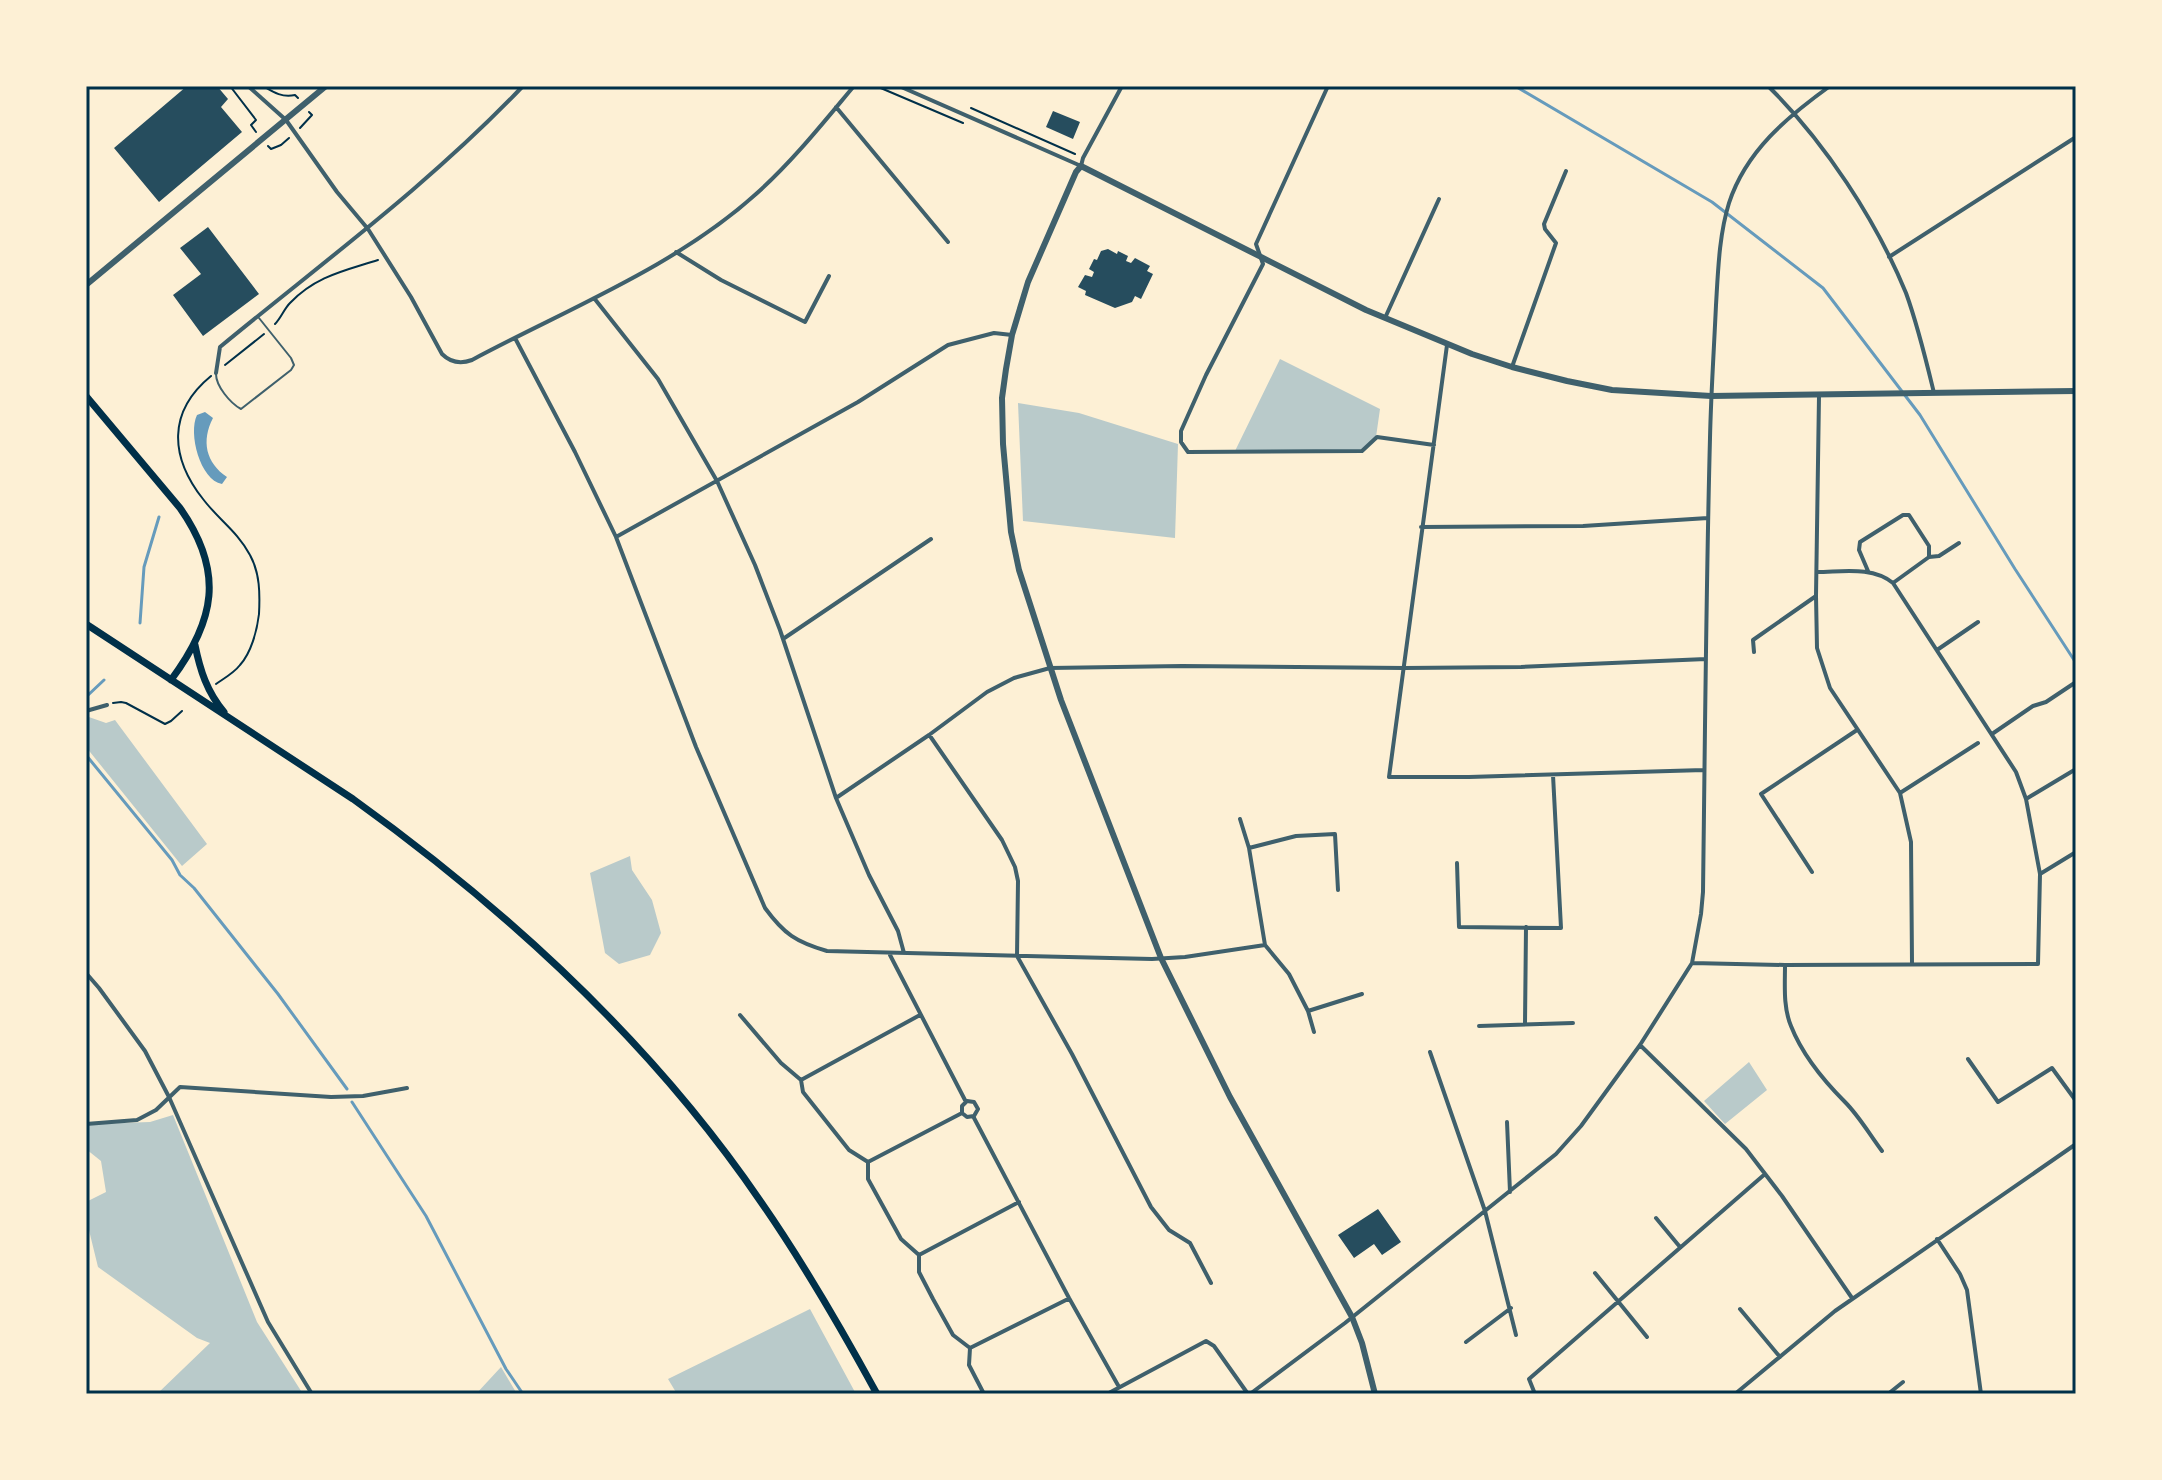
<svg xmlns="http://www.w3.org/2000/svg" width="2162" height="1480" font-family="'Exo 2',sans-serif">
	<rect width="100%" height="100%" fill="#fdf0d5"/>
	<path fill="#b9caca" d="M 1280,359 L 1380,409 L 1376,437 L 1362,450 L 1235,451 Z
		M 1018,403 L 1079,413 L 1178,444 L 1175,538 L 1023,521 Z
		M 86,716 L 106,723 L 115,720 L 207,844 L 182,866 L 86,747 Z
		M 630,856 L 632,870 L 652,900 L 661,933 L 650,955 L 619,964 L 605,953 L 590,873 Z
		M 1749,1062 L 1767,1090 L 1725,1124 L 1704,1101 Z
		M 173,1115 L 257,1322 L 303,1394 L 157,1394 L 210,1343 L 197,1338 L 98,1267 L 86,1218 L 86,1202 L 106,1192 L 101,1161 L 86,1149 L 86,1128 L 91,1124 L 150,1122 Z
		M 810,1309 L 856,1394 L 677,1394 L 668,1379 Z
		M 501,1367 L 517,1394 L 476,1394 Z"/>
	<path fill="#669bbc" d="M 205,412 L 213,418 C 201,441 206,463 227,477 L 222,484 C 200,480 188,433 197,415 Z"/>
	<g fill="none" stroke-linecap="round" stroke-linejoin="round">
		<path stroke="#669bbc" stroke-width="3" d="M 1515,86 L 1712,202 L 1823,288 L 1920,415 L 2015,569 L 2076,663
			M 140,623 L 144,567 L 159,517
			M 86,697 L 104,680
			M 86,755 L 172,860 L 180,875 L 194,888 L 278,994 L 347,1089
			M 352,1102 L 426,1216 L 506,1369 L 523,1394"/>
	</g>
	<path fill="#264d5e" d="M 187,86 L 217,86 L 228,99 L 221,107 L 242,132 L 159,202 L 114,148 Z
		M 1053,111 L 1080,122 L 1073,139 L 1046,127 Z
		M 208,227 L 259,294 L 203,336 L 173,295 L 201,274 L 180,248 Z
		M 1108,249 L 1117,254 L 1118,251 L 1128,256 L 1126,261 L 1131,263 L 1135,258 L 1150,266 L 1147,271 L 1153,274 L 1141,299 L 1135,296 L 1132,302 L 1115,308 L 1085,295 L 1086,291 L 1078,287 L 1085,275 L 1092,277 L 1094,272 L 1089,269 L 1094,259 L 1097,260 L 1101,251 Z
		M 1378,1209 L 1401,1242 L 1382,1255 L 1374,1244 L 1354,1258 L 1338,1235 Z"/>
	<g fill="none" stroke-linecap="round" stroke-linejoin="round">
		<path stroke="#003049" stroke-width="2" d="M 230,86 L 256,120 L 251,125 L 256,132
			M 263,86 C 273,92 282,98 295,95 L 298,98
			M 876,86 L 963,123
			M 971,108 L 1075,154
			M 300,128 L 312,115 L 309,112
			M 268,146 L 271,149 L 281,145 L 289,138
			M 275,324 C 281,318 284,309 290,303 C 316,276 344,271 378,260
			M 225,365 L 264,334
			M 211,376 C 167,412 170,457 203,499 C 218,519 238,532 250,555 C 260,573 260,594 259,614 C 257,631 251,653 240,665 C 234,673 223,679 216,684
			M 113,703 L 121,702 L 126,703 L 165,724 L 171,721 L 182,711"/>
		<path stroke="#3f606c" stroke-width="2" d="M 216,374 C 216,386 230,403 241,409 L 291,370 L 294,365 L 291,358 L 259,318"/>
		<path stroke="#3f606c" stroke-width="4" d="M 248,86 L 286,120 L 337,192 L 368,229 L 411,297 L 442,354 C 451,363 461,364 472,360 C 567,309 675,267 756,194 C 792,162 823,123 854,86
			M 899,86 L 1081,166 L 1083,158 L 1122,86
			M 1328,86 L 1256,244 L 1263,264 L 1206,375 L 1181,431 L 1181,442 L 1188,452 L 1362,451 L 1377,437 L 1434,445
			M 1768,86 C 1824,141 1876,220 1906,293 C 1918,326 1926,360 1934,393
			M 836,107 L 948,242
			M 676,252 L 721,280 L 805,322 L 829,276
			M 1889,257 L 2076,137
			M 594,298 L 658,379 L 717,481 L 755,565 L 780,630 L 836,798 L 869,875 L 898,931 L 904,953
			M 1385,318 L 1439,199
			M 515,338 L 575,452 L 616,537 L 696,747 L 765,908 C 784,934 796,942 827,951 L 1152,959 L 1185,957 L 1265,945
			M 1447,345 L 1389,777 L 1469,777 L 1704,770
			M 1512,367 L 1556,243 L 1545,229 L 1544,224 L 1566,171
			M 216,373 L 220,347 C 323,262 431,183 523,86
			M 1819,396 L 1816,596 L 1817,648 L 1830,688 L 1900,793 L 1911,842 L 1912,963
			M 1421,527 L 1583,526 L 1708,518
			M 616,537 L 858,402 L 948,345 L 994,333 L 1012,335
			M 1929,557 L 1939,556 L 1959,543
			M 1868,571 L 1859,550 L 1860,542 L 1903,515 L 1909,515 L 1929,546 L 1929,557 L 1893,583
			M 783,639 L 931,539
			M 1937,650 L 1978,622
			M 1754,652 L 1753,640 L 1816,596
			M 86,711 L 107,705
			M 1992,734 L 2033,706 L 2046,702 L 2076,682
			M 930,736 L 1002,840 L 1015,867 L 1018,881 L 1017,956 L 1072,1054 L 1151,1207 L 1169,1230 L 1190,1243 L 1211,1283
			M 1900,793 L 1978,743
			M 836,798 L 929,735 L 987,692 L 1014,678 L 1050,668 L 1182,666 L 1404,668 L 1521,667 L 1706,659
			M 2026,799 L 2076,769
			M 1240,819 L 1249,848 L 1265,945 L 1289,974 L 1308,1011 L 1314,1032
			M 1249,848 L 1296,836 L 1335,834 L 1338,890
			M 1457,863 L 1459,927 L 1561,928 L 1553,775
			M 1812,872 L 1761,794 L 1857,730
			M 2040,874 L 2076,852
			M 890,955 L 966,1102
			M 1692,963 L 1785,965 L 2038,964 L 2040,874 L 2026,799 L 2016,772 L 1893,583 C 1872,566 1842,572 1817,572
			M 1785,965 C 1785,985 1783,1007 1791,1026 C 1802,1054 1824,1081 1845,1102 C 1859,1116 1870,1135 1882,1151
			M 86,973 L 99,988 L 145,1051 L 169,1097 L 268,1322 L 312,1394
			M 1308,1011 L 1362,994
			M 740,1015 L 781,1063 L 801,1080
			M 1525,1024 L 1526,927
			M 1479,1026 L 1573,1023
			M 1640,1045 L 1746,1149 L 1782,1196 L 1852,1298
			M 1430,1052 L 1485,1211 L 1516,1335
			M 1968,1059 L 1998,1102 L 2052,1068 L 2076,1101
			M 973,1116 L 1069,1298 L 1119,1387
			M 1507,1122 L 1510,1192
			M 86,1124 L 137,1120 L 156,1110 L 180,1087 L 331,1097 L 363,1096 L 407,1088
			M 868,1162 L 849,1150 L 803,1092 L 801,1080 L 920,1015
			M 1656,1218 L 1680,1247
			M 1937,1239 L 1960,1274 L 1967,1290 L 1981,1394
			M 919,1255 L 901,1239 L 868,1179 L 868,1162 L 962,1113 L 962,1106 L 967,1101 L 974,1102 L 978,1109 L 974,1116 L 967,1117 L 962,1113
			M 1595,1273 L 1647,1337
			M 1740,1309 L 1780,1357
			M 1466,1342 L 1511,1308
			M 970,1348 L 1068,1299
			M 984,1394 L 969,1365 L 970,1348 L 953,1335 L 933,1299 L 919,1272 L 919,1255 L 1019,1202
			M 1107,1394 L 1206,1341 L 1214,1346 L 1248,1394
			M 1250,1394 L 1345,1323 L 1556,1154 L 1581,1126 L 1640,1045 L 1692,963 L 1701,914 L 1703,892 C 1705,741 1706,589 1710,438 C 1711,393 1714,349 1716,305 C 1718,272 1719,235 1729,203 C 1746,151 1787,117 1830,86
			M 1535,1394 L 1529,1379 L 1765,1174
			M 1735,1394 L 1835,1311 L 2076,1144
			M 1888,1394 L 1903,1382"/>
		<path stroke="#3f606c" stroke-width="6" d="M 86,285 L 326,86
			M 1375,1394 L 1362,1343 L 1352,1317 L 1230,1097 L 1161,958 L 1061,700 L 1019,570 L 1011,532 L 1003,444 L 1002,398 L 1006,369 L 1012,335 L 1028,282 L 1076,172 L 1081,166 L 1366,310 L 1472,354 L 1512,367 L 1567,381 L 1612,390 L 1711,396 L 2076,391"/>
		<path stroke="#003049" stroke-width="7" d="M 86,396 L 180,508 C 225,572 215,621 171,680
			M 86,624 L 353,799 C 509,911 652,1042 761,1202 C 804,1264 841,1328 877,1394
			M 195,645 C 200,670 207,692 224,712"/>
	</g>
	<rect width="2162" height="1480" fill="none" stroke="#fdf0d5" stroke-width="176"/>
	<rect x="88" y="88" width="1986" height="1304" fill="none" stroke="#003049" stroke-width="3"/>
</svg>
